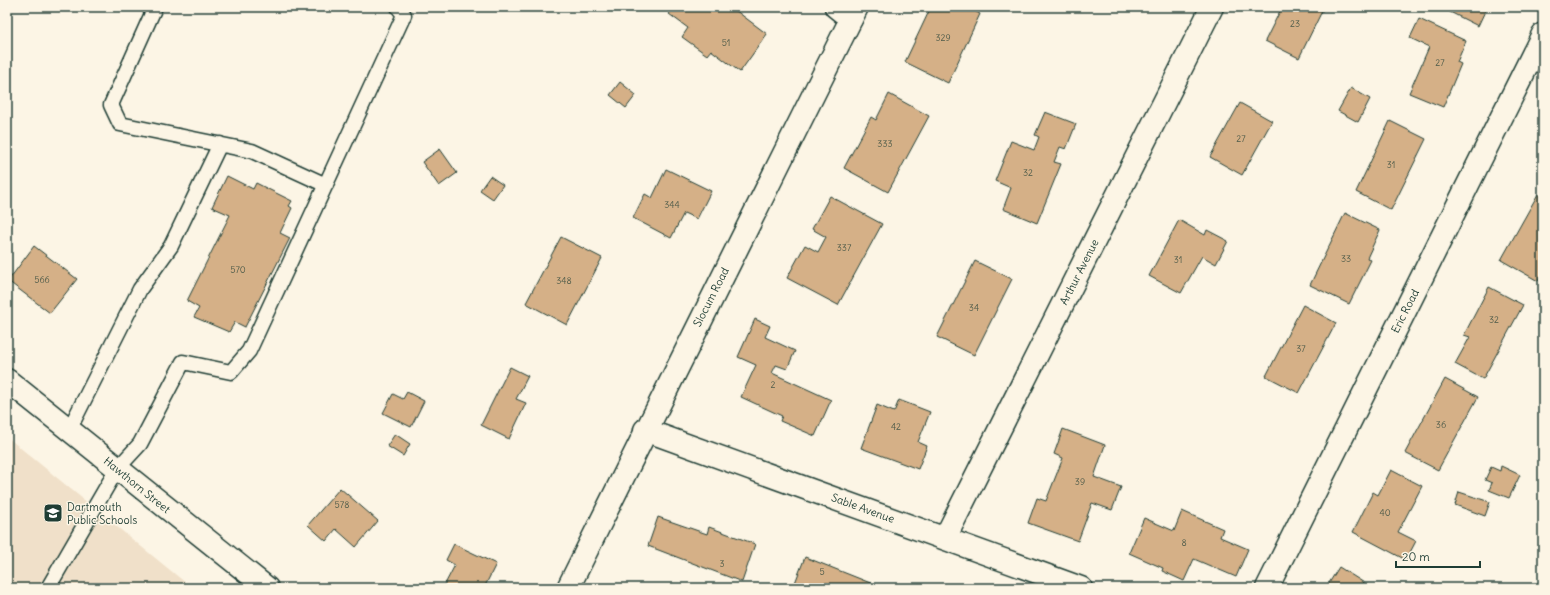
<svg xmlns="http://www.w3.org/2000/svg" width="1550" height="595" font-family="Delius,sans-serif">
	<rect width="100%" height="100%" fill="#fcf5e5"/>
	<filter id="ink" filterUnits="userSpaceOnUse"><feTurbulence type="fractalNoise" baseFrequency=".025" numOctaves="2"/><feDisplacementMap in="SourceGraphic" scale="8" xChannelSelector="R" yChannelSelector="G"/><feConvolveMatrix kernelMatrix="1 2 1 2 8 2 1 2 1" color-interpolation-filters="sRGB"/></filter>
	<g filter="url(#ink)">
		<path fill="#f0e0c9" d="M 7,437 L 192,588 L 7,588 Z"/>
		<path fill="#d5b087" stroke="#1f3d34" d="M 674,7 L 731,7 L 767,34 L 740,72 L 711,50 L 707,55 L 682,37 L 688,28 L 669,14 Z
			M 931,7 L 967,7 L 980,14 L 948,83 L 905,62 Z
			M 1282,7 L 1324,7 L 1299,58 L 1265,41 Z
			M 1440,7 L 1487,7 L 1478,26 Z
			M 1419,19 L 1466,41 L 1457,62 L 1461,64 L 1443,107 L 1409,93 L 1429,47 L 1410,38 Z
			M 620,82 L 636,95 L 626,108 L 610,95 Z
			M 1351,88 L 1370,99 L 1358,122 L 1338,111 Z
			M 889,94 L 929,116 L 888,192 L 844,168 L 871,117 L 876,120 Z
			M 1240,103 L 1272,121 L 1242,175 L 1210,157 Z
			M 1045,112 L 1076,124 L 1066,149 L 1060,147 L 1054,162 L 1061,164 L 1037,223 L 1003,209 L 1011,188 L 995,181 L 1011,141 L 1034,150 L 1039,137 L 1035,135 Z
			M 1390,121 L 1426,139 L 1391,210 L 1356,192 Z
			M 440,149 L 457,173 L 439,186 L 422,162 Z
			M 666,169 L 711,191 L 697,219 L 684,213 L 671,238 L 633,218 L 645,194 L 652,198 Z
			M 227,176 L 253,189 L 256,183 L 292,201 L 289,206 L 292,208 L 280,233 L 290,238 L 245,327 L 235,322 L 229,332 L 194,317 L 199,308 L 187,301 L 230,215 L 212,207 Z
			M 490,176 L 503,185 L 493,199 L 480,190 Z
			M 1538,194 L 1543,197 L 1543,272 L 1538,281 L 1501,260 Z
			M 830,196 L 882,224 L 838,305 L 787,278 L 805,245 L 818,252 L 826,237 L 812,229 Z
			M 1345,213 L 1380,230 L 1367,258 L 1371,260 L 1349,304 L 1310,285 Z
			M 1179,220 L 1205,235 L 1207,230 L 1228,241 L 1216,264 L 1202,256 L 1181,293 L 1149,276 Z
			M 561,237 L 602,258 L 567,325 L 526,303 Z
			M 34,246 L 77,279 L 50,313 L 8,281 Z
			M 975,261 L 1012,279 L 974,355 L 937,337 Z
			M 1489,287 L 1523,305 L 1483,379 L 1455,364 L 1470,337 L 1464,335 Z
			M 1303,305 L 1336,323 L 1299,393 L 1266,376 Z
			M 755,319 L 770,326 L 765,337 L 795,351 L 787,369 L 776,365 L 772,373 L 831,400 L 815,436 L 780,421 L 782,416 L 741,397 L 756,365 L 738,357 Z
			M 510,367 L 528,376 L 516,399 L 526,403 L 509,439 L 481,425 Z
			M 1445,379 L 1478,397 L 1438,470 L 1405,453 Z
			M 407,392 L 424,401 L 411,427 L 383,413 L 393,394 L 403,399 Z
			M 899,400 L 930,412 L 918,442 L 927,446 L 918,469 L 861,448 L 877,405 L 894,412 Z
			M 1063,429 L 1105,445 L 1094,477 L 1121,487 L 1112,510 L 1092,503 L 1078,541 L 1028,523 L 1037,498 L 1046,501 L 1063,458 L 1054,454 Z
			M 395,434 L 410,444 L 403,456 L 387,446 Z
			M 1501,466 L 1520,475 L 1509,498 L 1489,490 L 1492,483 L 1485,480 L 1491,467 L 1500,471 Z
			M 1391,470 L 1422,486 L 1398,532 L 1416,541 L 1406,560 L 1353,532 L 1373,492 L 1378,495 Z
			M 340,488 L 378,521 L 356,547 L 336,529 L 326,541 L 308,525 Z
			M 1459,492 L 1490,502 L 1485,516 L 1455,505 Z
			M 1182,511 L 1223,529 L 1220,537 L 1248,549 L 1236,577 L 1194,559 L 1184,581 L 1162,571 L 1163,568 L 1129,553 L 1144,518 L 1174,531 Z
			M 658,517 L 707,534 L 709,527 L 755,544 L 742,582 L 648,546 Z
			M 454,544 L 496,564 L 484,588 L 443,588 L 455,565 L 446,560 Z
			M 805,557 L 883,588 L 793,588 Z
			M 1339,567 L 1369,586 L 1368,588 L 1326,588 Z"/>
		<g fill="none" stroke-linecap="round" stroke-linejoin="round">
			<defs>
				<path id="lane" d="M 155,7 L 111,105 L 120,124 L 252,151 L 326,185
					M 69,430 L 140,289 L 171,246 L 220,144
					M 48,588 L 117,469 L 140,444 L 183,362 L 231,372 L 249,351 L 404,15 L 398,7"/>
				<path id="street" d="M 836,7 L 851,19
					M 645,430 L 1081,588
					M 945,538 L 1212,7
					M 1267,588 L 1543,34"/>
				<path id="secondary" d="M 7,380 L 267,588
					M 568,588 L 857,7"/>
			</defs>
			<use href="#lane" stroke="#1f3d34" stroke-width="17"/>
			<use href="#street" stroke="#1f3d34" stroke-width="25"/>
			<use href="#secondary" stroke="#1f3d34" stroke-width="25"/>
			<use href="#lane" stroke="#fcf5e5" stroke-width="14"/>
			<use href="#street" stroke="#fcf5e5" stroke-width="22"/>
			<use href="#secondary" stroke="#fcf5e5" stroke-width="22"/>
		</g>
	</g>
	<defs>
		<symbol id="school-square" viewBox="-11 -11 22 22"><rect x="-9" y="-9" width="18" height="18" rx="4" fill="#1f3d34" stroke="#fcf5e5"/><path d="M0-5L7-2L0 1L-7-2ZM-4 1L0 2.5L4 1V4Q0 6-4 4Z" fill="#fff"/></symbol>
	</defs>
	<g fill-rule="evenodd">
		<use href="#school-square" x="42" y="502" width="22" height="22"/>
	</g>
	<g text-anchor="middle" stroke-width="3" stroke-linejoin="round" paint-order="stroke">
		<g font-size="9" fill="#4c5a49">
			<text x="1295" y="27">23</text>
			<text x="943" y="41">329</text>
			<text x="726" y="46">51</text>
			<text x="1440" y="66">27</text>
			<text x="1241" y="142">27</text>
			<text x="885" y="147">333</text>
			<text x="1391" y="168">31</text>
			<text x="1028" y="176">32</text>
			<text x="672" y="208">344</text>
			<text x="844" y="251">337</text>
			<text x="1346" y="262">33</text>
			<text x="1178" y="263">31</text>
			<text x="238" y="273">570</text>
			<text x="42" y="283">566</text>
			<text x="564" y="284">348</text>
			<text x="974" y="311">34</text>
			<text x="1494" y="323">32</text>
			<text x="1301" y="352">37</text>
			<text x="773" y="388">2</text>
			<text x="1441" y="428">36</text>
			<text x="896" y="430">42</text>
			<text x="1080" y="485">39</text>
			<text x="342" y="508">578</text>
			<text x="1385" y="516">40</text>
			<text x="1184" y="546">8</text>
			<text x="722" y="567">3</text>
			<text x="822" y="575">5</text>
		</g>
		<g font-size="11" fill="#1f3d34" stroke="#fcf5e5">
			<text transform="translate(1079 272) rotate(-63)" y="4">Arthur Avenue</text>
			<text transform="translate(711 297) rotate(-63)" y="4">Slocum Road</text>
			<text transform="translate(1405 311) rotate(-63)" y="4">Eric Road</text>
			<text transform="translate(137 485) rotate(39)" y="4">Hawthorn Street</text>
			<text transform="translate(863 508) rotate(20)" y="4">Sable Avenue</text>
		</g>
		<g font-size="11" fill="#1f3d34" stroke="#fcf5e5" text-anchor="start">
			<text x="67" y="511">Dartmouth<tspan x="67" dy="13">Public Schools</tspan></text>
		</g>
	</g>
	<rect width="1550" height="595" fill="none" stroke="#fcf5e5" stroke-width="24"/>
	<rect x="12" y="12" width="1526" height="571" fill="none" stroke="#1f3d34" stroke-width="1.5" filter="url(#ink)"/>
	<path d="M1396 561v6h84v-6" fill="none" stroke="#1f3d34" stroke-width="2"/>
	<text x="1402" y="561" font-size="12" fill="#1f3d34" stroke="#fcf5e5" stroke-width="3" paint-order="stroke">20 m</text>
</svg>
